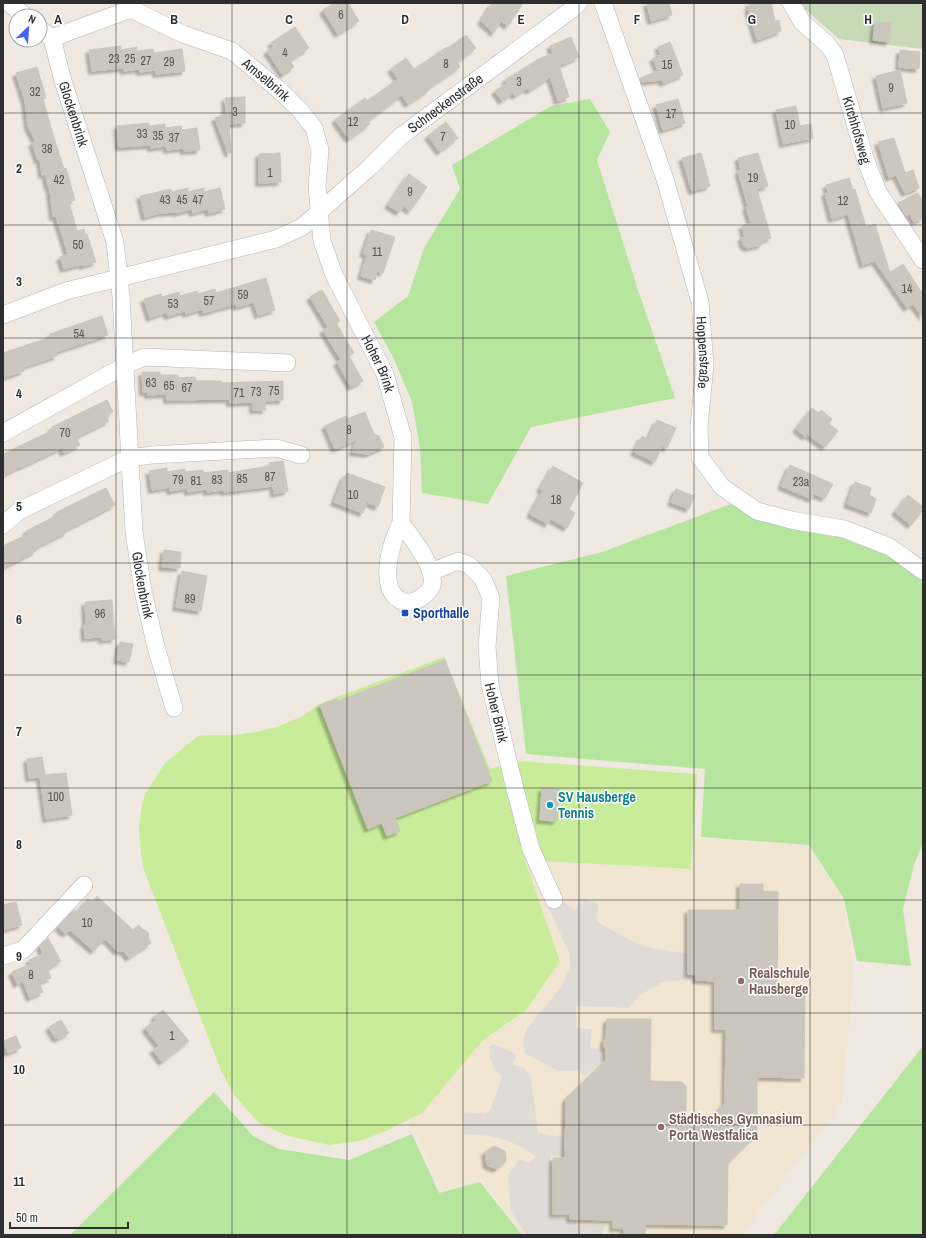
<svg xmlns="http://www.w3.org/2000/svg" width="926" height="1238" font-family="'Archivo Narrow',sans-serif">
	<defs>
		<filter id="shadow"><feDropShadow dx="-3.5" dy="3.5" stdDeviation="1" flood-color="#0004"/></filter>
	</defs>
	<rect width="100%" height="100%" fill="#efe9e1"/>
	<path fill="#f0e6d1" d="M 693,838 L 808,846 L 843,901 L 854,966 L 842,1104 L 741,1235 L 523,1235 L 481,1179 L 441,1190 L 408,1119 L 422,1113 L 483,1040 L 525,1011 L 524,860 L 691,869 Z"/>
	<path fill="#b6e59e" d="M 590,99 L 610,132 L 597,160 L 638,290 L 675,398 L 531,427 L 488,504 L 422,493 L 420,448 L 412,402 L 394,359 L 374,322 L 408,296 L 424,248 L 460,189 L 452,165 L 551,106 Z
		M 731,504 L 757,515 L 843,533 L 890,552 L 923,576 L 923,843 L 914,865 L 903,909 L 911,966 L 857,961 L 844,899 L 809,845 L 701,837 L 705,769 L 526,754 L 506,576 L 602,552 Z
		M 923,1046 L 923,1235 L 774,1235 Z
		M 214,1092 L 253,1136 L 279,1149 L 349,1160 L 412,1134 L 439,1193 L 480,1182 L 522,1235 L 70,1235 Z"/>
	<path fill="#c8d9b8" d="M 802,3 L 923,3 L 923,49 L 839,39 L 806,10 Z"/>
	<path fill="#c9ec9a" d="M 444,657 L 490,769 L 520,761 L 697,774 L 691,869 L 525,860 L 560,962 L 525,1011 L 483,1040 L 422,1113 L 386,1131 L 360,1141 L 329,1145 L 288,1136 L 259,1123 L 235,1096 L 222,1073 L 144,870 L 141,854 L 139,830 L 141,810 L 145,794 L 165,763 L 198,736 L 210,735 L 234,735 L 256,732 L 277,727 L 303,716 L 321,703 Z"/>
	<path fill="#dfdcd8" d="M 558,897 L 575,911 L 580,898 L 590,900 L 598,904 L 597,922 L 642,946 L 687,954 L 687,975 L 694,976 L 695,981 L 681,980 L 663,982 L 640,995 L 629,1008 L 576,1006 L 576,1028 L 592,1029 L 590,1048 L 604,1049 L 604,1059 L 585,1076 L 579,1071 L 558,1071 L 525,1053 L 523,1041 L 527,1028 L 561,988 L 570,968 L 570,955 L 547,904 Z
		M 494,1044 L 516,1054 L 513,1065 L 524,1068 L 531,1078 L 538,1133 L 564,1137 L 564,1147 L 585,1147 L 583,1156 L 551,1156 L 550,1218 L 576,1220 L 576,1225 L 605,1225 L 602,1235 L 527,1235 L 511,1212 L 508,1175 L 519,1159 L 529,1162 L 536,1157 L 525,1149 L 509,1141 L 489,1136 L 464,1134 L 464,1112 L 486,1114 L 491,1108 L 502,1077 L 495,1070 L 490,1058 L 489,1047 Z"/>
	<path fill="#cbc7bf" stroke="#cbc5ba" filter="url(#shadow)" d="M 335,3 L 348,3 L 359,21 L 338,34 L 323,10 Z
		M 492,3 L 523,3 L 508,26 L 501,21 L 494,33 L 481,21 Z
		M 647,3 L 669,3 L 672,15 L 651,21 Z
		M 749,3 L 771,3 L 775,21 L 779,20 L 781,31 L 757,40 L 748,8 L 750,7 Z
		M 875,22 L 891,23 L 889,42 L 873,40 Z
		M 295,27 L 309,48 L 290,61 L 294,67 L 283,75 L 267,51 L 274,47 L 271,43 Z
		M 466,35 L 476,48 L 457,62 L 460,67 L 428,88 L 429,90 L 408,104 L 402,95 L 368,121 L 370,124 L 349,139 L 335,120 L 365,98 L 367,101 L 398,79 L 391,69 L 406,58 L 414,69 L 447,47 L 448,48 Z
		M 571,37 L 579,57 L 559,66 L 569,97 L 558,101 L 550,77 L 529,91 L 527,88 L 515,96 L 513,93 L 502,101 L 495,91 L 507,83 L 505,80 L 537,60 L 553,53 L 550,46 Z
		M 670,42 L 683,75 L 663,83 L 662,80 L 641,82 L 640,78 L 658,71 L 653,58 L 661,55 L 658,47 Z
		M 121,46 L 121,50 L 137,47 L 137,51 L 153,49 L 154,53 L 182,49 L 185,71 L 156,74 L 156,70 L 140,72 L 139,69 L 124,71 L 123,68 L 92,71 L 89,50 Z
		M 900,50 L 920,52 L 919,69 L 899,67 Z
		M 37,67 L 46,98 L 43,99 L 54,138 L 64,169 L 66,168 L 75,200 L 69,202 L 77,231 L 84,229 L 85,234 L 87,234 L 96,262 L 83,266 L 83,264 L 64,269 L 60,257 L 68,254 L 56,216 L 53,217 L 50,190 L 47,183 L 46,174 L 42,175 L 40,159 L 38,160 L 32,143 L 36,142 L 28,126 L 25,101 L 16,73 Z
		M 900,70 L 907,103 L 883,108 L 876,76 Z
		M 245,97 L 245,123 L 229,124 L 231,153 L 228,153 L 215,118 L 226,114 L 225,98 Z
		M 678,99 L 685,123 L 663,130 L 656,105 Z
		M 796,106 L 800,126 L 811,124 L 813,138 L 783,144 L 776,110 Z
		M 446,122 L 458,138 L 440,152 L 428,136 Z
		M 149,123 L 149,126 L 165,124 L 165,128 L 181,126 L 182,130 L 197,128 L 200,150 L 184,151 L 183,148 L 167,150 L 166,146 L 151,148 L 151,145 L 119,147 L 117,126 Z
		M 894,138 L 905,173 L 913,170 L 919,188 L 905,193 L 896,175 L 889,178 L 878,142 Z
		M 280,153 L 281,182 L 259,183 L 259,154 Z
		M 701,153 L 710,186 L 692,191 L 682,158 Z
		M 758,153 L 768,186 L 757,189 L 771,238 L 764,240 L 761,245 L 748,248 L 744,246 L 741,238 L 745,237 L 742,226 L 751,223 L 746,207 L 748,206 L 738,171 L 741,170 L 738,158 Z
		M 409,174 L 427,187 L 410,211 L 404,206 L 399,212 L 388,205 Z
		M 849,178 L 853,190 L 855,189 L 866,227 L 875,224 L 890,273 L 903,264 L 923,294 L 923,317 L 913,304 L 907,308 L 875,261 L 863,265 L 848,214 L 832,219 L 825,193 L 828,192 L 826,185 Z
		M 188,188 L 188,192 L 204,188 L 204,192 L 220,188 L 225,209 L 209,213 L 208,209 L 193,213 L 192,209 L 177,213 L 176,212 L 160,213 L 145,217 L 140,196 L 171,189 L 172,192 Z
		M 918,193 L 923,202 L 923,218 L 914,222 L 910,214 L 906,216 L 898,203 Z
		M 371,230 L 395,237 L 383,273 L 377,271 L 375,280 L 361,276 L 367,255 L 363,253 Z
		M 266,278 L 275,310 L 258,315 L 254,302 L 237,307 L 236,304 L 203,313 L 202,309 L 186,314 L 185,311 L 168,316 L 166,312 L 150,318 L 144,299 L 161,294 L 162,297 L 179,292 L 180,296 L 197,291 L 198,294 L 215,289 L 216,293 Z
		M 322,290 L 340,321 L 336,323 L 354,353 L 349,356 L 363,381 L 351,387 L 337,362 L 341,360 L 323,330 L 328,327 L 310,297 Z
		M 102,316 L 108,335 L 56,352 L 57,356 L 23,367 L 24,371 L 3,378 L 3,353 L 51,337 L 50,334 Z
		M 142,372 L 160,372 L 160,375 L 178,375 L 178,378 L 195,377 L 196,381 L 221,381 L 221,383 L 283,381 L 283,400 L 265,401 L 266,410 L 253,410 L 253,402 L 230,403 L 230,399 L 167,400 L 167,394 L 148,395 L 148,392 L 143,392 Z
		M 107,400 L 113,412 L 106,416 L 109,421 L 76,437 L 80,445 L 64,453 L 62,448 L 21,467 L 21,466 L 3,476 L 3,454 L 53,430 L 52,427 Z
		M 812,408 L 819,413 L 821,410 L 832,419 L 829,424 L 838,431 L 825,447 L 807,434 L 806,437 L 796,429 Z
		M 365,412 L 374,434 L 379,436 L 384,447 L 368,454 L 352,452 L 357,440 L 335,449 L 325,426 L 346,416 L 347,419 Z
		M 657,420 L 676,428 L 667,448 L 662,446 L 655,462 L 634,452 L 642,436 L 648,439 Z
		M 283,461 L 288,491 L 274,494 L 273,486 L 224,492 L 224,490 L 207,492 L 206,489 L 188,492 L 188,488 L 170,491 L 170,487 L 152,490 L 149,471 L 167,468 L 167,472 L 185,469 L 185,472 L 203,470 L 203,473 L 228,470 L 228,473 L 270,466 L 269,463 Z
		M 790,465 L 833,484 L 825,498 L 814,494 L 812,499 L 781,486 Z
		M 553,466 L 583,483 L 569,509 L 575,513 L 567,528 L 551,519 L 548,524 L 530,514 L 543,490 L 540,489 Z
		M 347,473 L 385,487 L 378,507 L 367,502 L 363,513 L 334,502 L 344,476 L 346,477 Z
		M 855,482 L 871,488 L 869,495 L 876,499 L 871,513 L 847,504 Z
		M 106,488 L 115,505 L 66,530 L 67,532 L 35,548 L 36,551 L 3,568 L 3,546 L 28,534 L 26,531 L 58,515 L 57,512 Z
		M 676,489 L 694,496 L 689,509 L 671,502 Z
		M 908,495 L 923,507 L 923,510 L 911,525 L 895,512 Z
		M 164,550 L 181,552 L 180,568 L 162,567 Z
		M 182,571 L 207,576 L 201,611 L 176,607 Z
		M 112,600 L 115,639 L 102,640 L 102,637 L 85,638 L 84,625 L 86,625 L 85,602 Z
		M 120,642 L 133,644 L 129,662 L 117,660 Z
		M 445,660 L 492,781 L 395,818 L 400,831 L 387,836 L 382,823 L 368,829 L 320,705 L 337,699 L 338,701 Z
		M 42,757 L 45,775 L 66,773 L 72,815 L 46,819 L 40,777 L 29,778 L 27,759 Z
		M 542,788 L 559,789 L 557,821 L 540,820 Z
		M 740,884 L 763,884 L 763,891 L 778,892 L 777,988 L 805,988 L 804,1078 L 757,1077 L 757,1134 L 728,1163 L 727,1225 L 645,1224 L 645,1235 L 624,1235 L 624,1228 L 613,1228 L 613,1220 L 570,1219 L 570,1214 L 553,1214 L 553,1158 L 565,1158 L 565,1157 L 566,1099 L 606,1060 L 606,1049 L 604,1047 L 604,1040 L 606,1038 L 607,1019 L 651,1019 L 650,1081 L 682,1082 L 686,1086 L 686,1119 L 708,1120 L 725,1103 L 726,1029 L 715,1029 L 715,981 L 696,980 L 696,974 L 688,974 L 688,910 L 740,910 Z
		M 97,896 L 133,930 L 139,925 L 142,929 L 148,932 L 149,939 L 151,943 L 129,958 L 124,951 L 117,951 L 106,939 L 104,941 L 103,940 L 94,951 L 70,930 L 66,934 L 58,927 L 74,910 L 77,912 L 88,899 L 92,902 Z
		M 16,902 L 22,925 L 3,930 L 3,905 Z
		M 48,938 L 61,961 L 47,969 L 51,978 L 39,983 L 43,992 L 30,998 L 23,981 L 17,984 L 12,972 L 31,964 L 29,960 L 43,954 L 40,946 Z
		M 163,1010 L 189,1041 L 162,1062 L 153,1050 L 159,1046 L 145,1028 L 156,1020 L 154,1017 Z
		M 61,1020 L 69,1033 L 58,1039 L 57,1037 L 55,1038 L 49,1027 Z
		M 16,1036 L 21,1048 L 8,1053 L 3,1041 Z
		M 494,1146 L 505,1151 L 506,1161 L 497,1169 L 487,1165 L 485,1152 Z"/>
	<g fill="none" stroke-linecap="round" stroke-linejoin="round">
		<defs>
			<g id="minor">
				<path d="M 9,3 L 25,16"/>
				<path id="s1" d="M 603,3 L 665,179 L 700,302 L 705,365 L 699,426 L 700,457 L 722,487 L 757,511 L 791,520 L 844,529 L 890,547 L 923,571"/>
				<path id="s2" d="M 791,3 L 802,22 L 827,44 L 835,55 L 866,161 L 878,192 L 923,260"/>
				<path id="s3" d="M 131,9 L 183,34 L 232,51 L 278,89 L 299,109 L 314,128 L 320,150 L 317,186 L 322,241 L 334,275 L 385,374 L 403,437 L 401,523 C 391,541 375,594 405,602 C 415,604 429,594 432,585 C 433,582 432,576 431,573 C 428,558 410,535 401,523"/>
				<path d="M 40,29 L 52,38"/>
				<path id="s4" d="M 52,38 L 63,81 L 115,242 L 121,296 L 134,532 L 143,591 L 156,647 L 174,708"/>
				<path d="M 52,38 L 131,9 L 132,3"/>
				<path id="s5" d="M 3,315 L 66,291 L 276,239 L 302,227 L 370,167 L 401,136 L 571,10 L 579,3"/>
				<path d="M 3,433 L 124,366 L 144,357 L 287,363"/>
				<path d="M 3,525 L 19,511 L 129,458 L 152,455 L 276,448 L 301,455"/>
				<path id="s6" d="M 431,572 L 458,561 L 469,565 L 483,579 L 491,598 L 487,646 L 490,685 L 515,789 L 531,849 L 554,900"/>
				<path d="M 3,956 L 23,950 L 84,885"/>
			</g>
		</defs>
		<use href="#minor" stroke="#b4b7c1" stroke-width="18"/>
		<use href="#minor" stroke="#fff" stroke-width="17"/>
	</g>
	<path fill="none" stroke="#2e2e2e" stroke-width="1" stroke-opacity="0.55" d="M 116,3 L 116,1235M 232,3 L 232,1235M 347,3 L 347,1235M 463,3 L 463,1235M 579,3 L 579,1235M 694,3 L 694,1235M 810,3 L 810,1235M 3,113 L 923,113M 3,225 L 923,225M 3,338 L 923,338M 3,450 L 923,450M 3,563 L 923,563M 3,675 L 923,675M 3,788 L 923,788M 3,900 L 923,900M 3,1013 L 923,1013M 3,1125 L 923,1125"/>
	<rect fill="#1a4fb4" stroke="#fff" stroke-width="1.5" x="401" y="609" width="8" height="8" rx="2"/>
	<circle fill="#0f9aa8" stroke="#fff" stroke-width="1.5" cx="550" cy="805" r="4"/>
	<g fill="#8d6e63" stroke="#fff" stroke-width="1.5">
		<circle cx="741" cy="981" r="4"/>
		<circle cx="661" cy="1127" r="4"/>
	</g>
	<g text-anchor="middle" stroke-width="3" stroke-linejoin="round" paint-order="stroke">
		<g font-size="12" fill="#555452">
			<text x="341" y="19">6</text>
			<text x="285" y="57">4</text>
			<text x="114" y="63">23</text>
			<text x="130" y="63">25</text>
			<text x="146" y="65">27</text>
			<text x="169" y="66">29</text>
			<text x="446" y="68">8</text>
			<text x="667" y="69">15</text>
			<text x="519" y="86">3</text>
			<text x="891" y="92">9</text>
			<text x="35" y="96">32</text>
			<text x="235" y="116">3</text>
			<text x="671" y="118">17</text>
			<text x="353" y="126">12</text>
			<text x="790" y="129">10</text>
			<text x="142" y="138">33</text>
			<text x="158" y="140">35</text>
			<text x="443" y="141">7</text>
			<text x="174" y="142">37</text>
			<text x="47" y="153">38</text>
			<text x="270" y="177">1</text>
			<text x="753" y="182">19</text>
			<text x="59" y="184">42</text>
			<text x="410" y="196">9</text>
			<text x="165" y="204">43</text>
			<text x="182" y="204">45</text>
			<text x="198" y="204">47</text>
			<text x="843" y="205">12</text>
			<text x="78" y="249">50</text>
			<text x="377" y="256">11</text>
			<text x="907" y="293">14</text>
			<text x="243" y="299">59</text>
			<text x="209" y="305">57</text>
			<text x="173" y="308">53</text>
			<text x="79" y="338">54</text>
			<text x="151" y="387">63</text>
			<text x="169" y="390">65</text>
			<text x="187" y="392">67</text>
			<text x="274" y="395">75</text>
			<text x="256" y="396">73</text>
			<text x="239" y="397">71</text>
			<text x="349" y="434">8</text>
			<text x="65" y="437">70</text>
			<text x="270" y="481">87</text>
			<text x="242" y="483">85</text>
			<text x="178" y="484">79</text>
			<text x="217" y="484">83</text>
			<text x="196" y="485">81</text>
			<text x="801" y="486">23a</text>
			<text x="353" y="499">10</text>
			<text x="556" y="504">18</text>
			<text x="190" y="603">89</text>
			<text x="100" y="618">96</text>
			<text x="56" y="801">100</text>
			<text x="87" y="927">10</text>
			<text x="31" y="979">8</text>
			<text x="172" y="1040">1</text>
		</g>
		<g font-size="14" fill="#2e2e2e" stroke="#fff">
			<text dy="5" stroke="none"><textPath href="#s3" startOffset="154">Amselbrink</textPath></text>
			<text dy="5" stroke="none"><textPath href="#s5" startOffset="502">Schneckenstraße</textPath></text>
			<text dy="5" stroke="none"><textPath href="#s4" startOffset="79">Glockenbrink</textPath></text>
			<text dy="5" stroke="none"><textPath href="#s2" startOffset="147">Kirchhofsweg</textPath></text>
			<text dy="5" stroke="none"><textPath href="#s1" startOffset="365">Hoppenstraße</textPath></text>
			<text dy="5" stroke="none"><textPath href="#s3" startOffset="472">Hoher Brink</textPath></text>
			<text dy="5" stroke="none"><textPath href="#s4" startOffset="558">Glockenbrink</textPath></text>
			<text dy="5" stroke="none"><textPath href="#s6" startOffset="197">Hoher Brink</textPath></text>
		</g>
		<g font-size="14" font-weight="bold" fill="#164399" stroke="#fff" text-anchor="start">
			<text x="413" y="618">Sporthalle</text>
		</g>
		<g font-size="14" font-weight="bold" fill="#0d838f" stroke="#fff" text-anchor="start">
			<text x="558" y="802">SV Hausberge<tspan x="558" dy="16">Tennis</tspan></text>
		</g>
		<g font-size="14" font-weight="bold" fill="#785e54" stroke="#fff" text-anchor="start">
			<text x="749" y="978">Realschule<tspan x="749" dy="16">Hausberge</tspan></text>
			<text x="669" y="1124">Städtisches Gymnasium<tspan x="669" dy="16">Porta Westfalica</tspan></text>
		</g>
	</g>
	<g font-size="13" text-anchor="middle" font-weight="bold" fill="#2e2e2e" stroke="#fff" stroke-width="3" stroke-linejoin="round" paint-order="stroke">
		<text x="58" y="24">A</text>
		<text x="174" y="24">B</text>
		<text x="289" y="24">C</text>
		<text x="405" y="24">D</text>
		<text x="521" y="24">E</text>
		<text x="637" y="24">F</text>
		<text x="752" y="24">G</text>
		<text x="868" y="24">H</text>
		<text x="19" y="173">2</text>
		<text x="19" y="286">3</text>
		<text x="19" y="398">4</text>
		<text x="19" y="511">5</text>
		<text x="19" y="624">6</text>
		<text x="19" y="736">7</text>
		<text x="19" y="849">8</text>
		<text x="19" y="961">9</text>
		<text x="19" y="1074">10</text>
		<text x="19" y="1186">11</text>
	</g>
	<rect width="926" height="1238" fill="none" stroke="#2e2e2e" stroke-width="8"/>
	<g transform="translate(28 28) rotate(25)"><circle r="19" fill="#ffffff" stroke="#ababab"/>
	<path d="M0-3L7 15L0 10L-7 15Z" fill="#4264fb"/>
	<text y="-6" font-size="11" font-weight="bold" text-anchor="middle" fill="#2e2e2e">N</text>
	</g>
	<path d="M10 1222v6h118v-6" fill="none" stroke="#2e2e2e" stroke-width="2"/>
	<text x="16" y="1222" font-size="12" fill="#2e2e2e" stroke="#ffffff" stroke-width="3" paint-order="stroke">50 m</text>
</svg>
